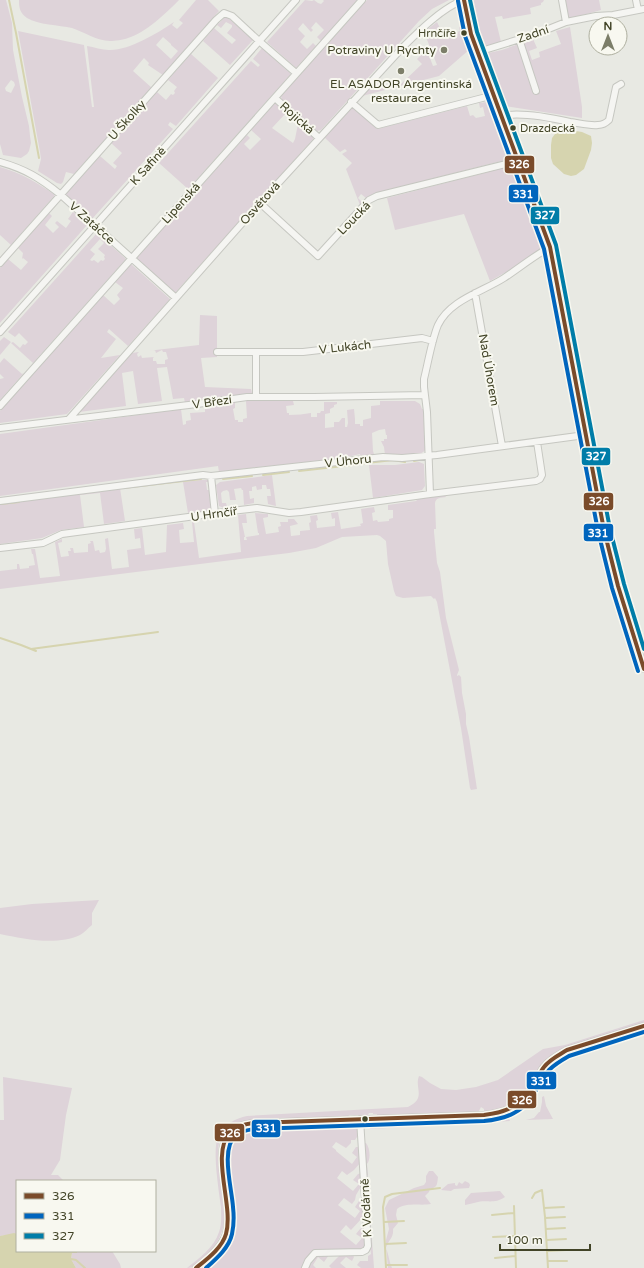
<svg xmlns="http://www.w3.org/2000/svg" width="644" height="1268" font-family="'Varela Round',sans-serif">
	<rect width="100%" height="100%" fill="#e8e9e3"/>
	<path fill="#ded3d9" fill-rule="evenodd" d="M 0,0 L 6,0 L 12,23 L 13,50 L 22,97 L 29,126 L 30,136 L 31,143 L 29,151 L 27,154 L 21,158 L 3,155 L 0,144 ZM 11,80 L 14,82 L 15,85 L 11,93 L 6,91 L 5,88 Z
		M 19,0 L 179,0 C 165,14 147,32 128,38 C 123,40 115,41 110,41 C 97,41 84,32 72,28 C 59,25 38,25 27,18 C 20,13 19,8 19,0 Z
		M 196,0 L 208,0 L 219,11 L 163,75 L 148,65 L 149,63 L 144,58 L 133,71 L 152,88 L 74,174 L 66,172 L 63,182 L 61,184 L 57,183 L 38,171 L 41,159 L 40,152 L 18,31 L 84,45 L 92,107 L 94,107 L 87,46 C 94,47 102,50 109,50 C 128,51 158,33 174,22 L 172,25 L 177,29 L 183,23 L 179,20 ZM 163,37 L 171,44 L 171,45 L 178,51 L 171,59 L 156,45 Z
		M 305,0 L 312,1 L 314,0 L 318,3 L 321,4 L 324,1 L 323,0 L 357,0 L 321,41 L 317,37 L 324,30 L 316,22 L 311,28 L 313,30 L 311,32 L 303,23 L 298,29 L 305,36 L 300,42 L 307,49 L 313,43 L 316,46 L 296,68 L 267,42 Z
		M 367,0 L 449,0 L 432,9 L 419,21 L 321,130 L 317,131 L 282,100 L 281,96 Z
		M 469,0 L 544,0 L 543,2 L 541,3 L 541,5 L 530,8 L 531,14 L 503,19 L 502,16 L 495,17 L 501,42 L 485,46 L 481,44 L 475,26 Z
		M 565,0 L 599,0 L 601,10 L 569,19 Z
		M 457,8 L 460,9 L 470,49 L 439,76 L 362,96 L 367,89 L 372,90 L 377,84 L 381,88 L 402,83 L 422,64 L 417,59 L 420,56 L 414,50 L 420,44 L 424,56 L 428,53 L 433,66 L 437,65 L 424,32 L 437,22 L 444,36 L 460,31 L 459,27 L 461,26 Z
		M 226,16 L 253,40 L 230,65 L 203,41 L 214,28 L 232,44 L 236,40 L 227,33 L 232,27 L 232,25 L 226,22 L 221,28 L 217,25 Z
		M 570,27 L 582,107 L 582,118 L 504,106 L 484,54 L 502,50 L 533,39 L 537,48 L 529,51 L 532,60 L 540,57 L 539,52 L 561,44 L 556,31 Z
		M 262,48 L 291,74 L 188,189 L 159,163 L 251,61 L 258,67 L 260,65 L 253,59 Z
		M 191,54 L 218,78 L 176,126 L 170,122 L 168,125 L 173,129 L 92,219 L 65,195 L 100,156 L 115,169 L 117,166 L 113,163 L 122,153 L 111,143 L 157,92 L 166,100 L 171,94 L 173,95 L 175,93 L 174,91 L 177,87 L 168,80 Z
		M 487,102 L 489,103 L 510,158 L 509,159 L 376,193 L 366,198 L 361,194 L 358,198 L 363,203 L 360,205 L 346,169 L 352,163 L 342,154 L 347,151 L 345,149 L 340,152 L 324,137 L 352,106 L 377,129 L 467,106 L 470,116 L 473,115 L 476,118 L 485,116 L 483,107 L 480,108 L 479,103 Z
		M 275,103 L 286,113 L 272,128 L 293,143 L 295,139 L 298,124 L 314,138 L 175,293 L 136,258 L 247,135 L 250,138 L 244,144 L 250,150 L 261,139 L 251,130 Z
		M 511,166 L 514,168 L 543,245 L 542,248 L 522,263 L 490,281 L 464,214 L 395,230 L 387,198 Z
		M 0,167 C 21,173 38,183 55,195 L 11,245 L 0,235 Z
		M 73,212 L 88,224 L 0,323 L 0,268 L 8,259 L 21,270 L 28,262 L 23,258 L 22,259 L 23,253 L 18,248 L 49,213 L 52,216 L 45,225 L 53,233 L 59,227 L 55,223 L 57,221 L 66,228 L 71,221 L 68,219 Z
		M 97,233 L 126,259 L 33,363 L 11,343 L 13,342 L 20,348 L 23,344 L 25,345 L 28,342 L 19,333 L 15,337 L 8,332 ZM 100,239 L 104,243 L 98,249 L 105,255 L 104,257 L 105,259 L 103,261 L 101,260 L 98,263 L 94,260 L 92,261 L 90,260 L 95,254 L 90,250 Z
		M 131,264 L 170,299 L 128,346 L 109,329 L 107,332 L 116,339 L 101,358 L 120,355 L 67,414 L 0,423 L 0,411 L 103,295 L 114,305 L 120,299 L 117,295 L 123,288 L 115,282 Z
		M 200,315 L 217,316 L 217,357 L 201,358 L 205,387 L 251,389 L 252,393 L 185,403 L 184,398 L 173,399 L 167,367 L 157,368 L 162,401 L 138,404 L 133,371 L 122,373 L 126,406 L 79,412 L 132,353 L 139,352 L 137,354 L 138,357 L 140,356 L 141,355 L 142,358 L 154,357 L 153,358 L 153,361 L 156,361 L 157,364 L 165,364 L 165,360 L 168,359 L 166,352 L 163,352 L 162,350 L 156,353 L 155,350 L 147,351 L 199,345 Z
		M 4,337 L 11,342 L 0,355 L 0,341 Z
		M 4,358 L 22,374 L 24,373 L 0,400 L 0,379 L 4,378 L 0,374 L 0,363 Z
		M 251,400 L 293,401 L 294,405 L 286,406 L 287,413 L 289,413 L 289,415 C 297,415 304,414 311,413 L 311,417 L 317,417 L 317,413 L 320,413 L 321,411 L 324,411 L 324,402 L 337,402 L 337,404 L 334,405 L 334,407 L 330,409 L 330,413 L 325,414 L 325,428 L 334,427 L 334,422 L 339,422 L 342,418 L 345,418 L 345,427 L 347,427 L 348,423 L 347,410 L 354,409 L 355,419 L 355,424 L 360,424 L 360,426 L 363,426 L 363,420 L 371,418 L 371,406 L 380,405 L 380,401 L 415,401 L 420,404 L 422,409 L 424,409 L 425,450 C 419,459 395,456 385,455 L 384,447 L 381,441 L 384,441 L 384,439 L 387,439 L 387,435 L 386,435 L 385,429 L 379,430 L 372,433 L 373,451 L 375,457 L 360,458 L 360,454 L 343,458 L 343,460 L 323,462 L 323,460 L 319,460 L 319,463 L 306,464 L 306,462 L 303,462 L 303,464 L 290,465 L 290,464 L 240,469 L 239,472 L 218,474 L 213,472 L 219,472 L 218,466 L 0,496 L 0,434 L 181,409 L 183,425 L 186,424 L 186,421 L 191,420 L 190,413 L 205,412 L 205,406 L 235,402 L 235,408 L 233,409 L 235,420 L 238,420 L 238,422 L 243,422 L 243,419 L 247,418 L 246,401 Z
		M 419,462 L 424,464 L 424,466 L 425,486 L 422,490 L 373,498 L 369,465 L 395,465 Z
		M 272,475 L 276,506 L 268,504 L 267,496 L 271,496 L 270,489 L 267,489 L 266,485 L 262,485 L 262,489 L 257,490 L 256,486 L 252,487 L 252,491 L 249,491 L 250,499 L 254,498 L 254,503 L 244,505 L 243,490 L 242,490 L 241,488 L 234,489 L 236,500 L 230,500 L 229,492 L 227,490 L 223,491 L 221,493 L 222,503 L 226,503 L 227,507 L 224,508 L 219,506 L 216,485 L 220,482 Z
		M 201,480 L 208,480 L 208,482 L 206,482 L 207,490 L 209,490 L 211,508 L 207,512 L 195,514 L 194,512 L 188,513 L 183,482 Z
		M 120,488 L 125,521 L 104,524 L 100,493 L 80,495 L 84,527 L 61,530 L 42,538 L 0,544 L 0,504 Z
		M 445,495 L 446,497 C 441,498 436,497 435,503 L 436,529 L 434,529 L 434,532 L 437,563 L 440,572 L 446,618 L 459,670 L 457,675 L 457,676 L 459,675 L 461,677 L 462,693 L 466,714 L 466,724 L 469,737 L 477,789 L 471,790 L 470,788 L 461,728 L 437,602 L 435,598 L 434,599 L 431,596 L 403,598 L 396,596 L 394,591 L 388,564 L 386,541 L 380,536 L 377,535 L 342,537 L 316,548 L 289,553 L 0,589 L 0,571 L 17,569 L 17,564 L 19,564 L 20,569 L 29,568 L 29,566 L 35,565 L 33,554 L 32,554 L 31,549 L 35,549 L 40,578 L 60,576 L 55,542 L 62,539 L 62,542 L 58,543 L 61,557 L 69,556 L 68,551 L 71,551 L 70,548 L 73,548 L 74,553 L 88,552 L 88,544 L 91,543 L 90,541 L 93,541 L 95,551 L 99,550 L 100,553 L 105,552 L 106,549 L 105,539 L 108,538 L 112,569 L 129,567 L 127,550 L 141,548 L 140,538 L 135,539 L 134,529 L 142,528 L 145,555 L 166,552 L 167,525 L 183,523 L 184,529 L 179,530 L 180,543 L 194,542 L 192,522 L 194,522 L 199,558 L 241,552 L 238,515 L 246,514 L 247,523 L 242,523 L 245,537 L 244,537 L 244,540 L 247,540 L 246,537 L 259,535 L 259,533 L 258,533 L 255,513 L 268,514 L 268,517 L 263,518 L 266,534 L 279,532 L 278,527 L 281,526 L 280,522 L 288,522 L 288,519 L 294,519 L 298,524 L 290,526 L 291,536 L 300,535 L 300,531 L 310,530 L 309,523 L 311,522 L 310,516 L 317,515 L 318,520 L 316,521 L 317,528 L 335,526 L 335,518 L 332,519 L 331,513 L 338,512 L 341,529 L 361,526 L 360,524 L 363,523 L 361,509 L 374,507 L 375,512 L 372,513 L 373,521 L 377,520 L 378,522 L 389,521 L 389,519 L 393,518 L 393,510 L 388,510 L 388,505 L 416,501 L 418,499 Z
		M 99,900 L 92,913 L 92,925 C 88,928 84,933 80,935 C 57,946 24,939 0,934 L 0,908 L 32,904 Z
		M 644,1020 L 644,1023 C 625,1029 607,1035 588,1041 C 576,1044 561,1047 551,1056 C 522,1079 533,1109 484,1111 L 484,1109 L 481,1107 L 479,1111 L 477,1112 L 377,1116 L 377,1114 L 373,1114 L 373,1113 L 369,1113 L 368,1115 L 349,1115 L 348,1117 L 253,1120 C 217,1124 215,1145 220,1175 C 222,1187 223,1200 225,1212 C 225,1233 216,1248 200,1261 C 196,1265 192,1268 187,1268 C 199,1258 214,1248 219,1232 C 222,1224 221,1215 221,1207 C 219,1191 212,1150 218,1137 C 223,1125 236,1118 247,1116 L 408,1107 C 427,1098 414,1088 419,1076 L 422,1077 L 430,1083 L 441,1089 L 456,1090 L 476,1087 L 498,1080 L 543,1049 L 565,1045 Z
		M 3,1077 L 72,1088 L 66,1115 L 60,1160 L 51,1175 L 58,1175 L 64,1181 L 17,1181 L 17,1234 L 0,1236 L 0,1120 L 4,1120 Z
		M 544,1096 L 546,1106 L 553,1119 L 526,1120 L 534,1118 L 539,1112 L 540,1112 L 542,1102 L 542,1097 Z
		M 504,1116 L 508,1117 L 510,1121 L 370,1129 L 369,1128 L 371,1123 L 376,1121 L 475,1118 Z
		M 332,1124 L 333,1124 L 334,1125 L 354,1124 L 356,1128 L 358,1128 L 359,1134 L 355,1140 L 351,1140 L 351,1143 L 346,1148 L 336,1142 L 332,1147 L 336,1150 L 336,1151 L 352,1164 L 357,1157 L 352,1153 L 356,1147 L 360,1147 L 361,1162 L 354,1170 L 347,1175 L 342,1171 L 337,1178 L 353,1191 L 359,1184 L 353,1180 L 358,1174 L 362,1173 L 362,1185 L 356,1195 L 355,1200 L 352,1204 L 344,1198 L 338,1205 L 355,1218 L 360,1211 L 355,1207 L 359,1201 L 363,1200 L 364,1216 L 351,1230 L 346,1225 L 340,1232 L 356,1245 L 362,1238 L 356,1234 L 360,1229 L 365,1227 L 365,1247 L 361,1250 L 319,1251 L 303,1268 L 201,1268 L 229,1232 C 234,1212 228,1193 226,1174 C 220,1129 246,1125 283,1125 C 299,1124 315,1124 332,1124 Z
		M 365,1143 L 366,1143 C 370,1148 371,1159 367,1164 L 368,1176 L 366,1174 L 363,1144 Z
		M 429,1171 L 433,1171 L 438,1177 C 437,1184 438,1187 430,1189 L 429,1192 L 425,1196 L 431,1204 C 421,1206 406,1202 397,1209 L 396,1215 L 398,1223 L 393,1229 C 394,1238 388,1240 386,1248 C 389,1255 389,1262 392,1268 L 388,1268 L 386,1246 L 386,1240 L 389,1229 L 385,1208 L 389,1200 L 414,1188 L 424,1185 L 426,1182 L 426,1176 Z
		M 465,1181 L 469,1183 L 470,1185 L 469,1188 L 454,1189 L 451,1191 L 441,1190 L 448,1184 L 455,1183 L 455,1185 L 457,1186 L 459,1182 L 462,1184 Z
		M 500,1191 L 505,1197 C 495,1204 489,1200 478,1202 C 474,1203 470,1204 465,1205 L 465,1200 L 471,1193 Z
		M 369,1212 L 370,1212 L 374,1268 L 361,1268 L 357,1265 L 360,1261 L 368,1261 L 368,1256 L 371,1254 L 369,1239 L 370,1233 L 368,1225 Z
		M 77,1251 L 112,1251 L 120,1264 L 121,1268 L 76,1268 L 71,1259 L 72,1253 L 77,1253 Z
		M 329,1255 L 324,1262 L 318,1257 L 313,1265 L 316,1268 L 308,1268 L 311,1259 L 315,1256 Z
		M 340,1255 L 353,1255 L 354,1257 L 352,1261 L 346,1257 L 340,1263 L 346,1268 L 331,1268 L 329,1266 Z"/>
	<path fill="#d6d4af" d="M 564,129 L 582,132 L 591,136 L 592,143 L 591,150 L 584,169 L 576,175 L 571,176 L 564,174 L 553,164 L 551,158 L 551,145 L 552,138 L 555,134 Z
		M 14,1233 L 17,1234 L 17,1251 L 77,1251 L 77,1253 L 72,1253 L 71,1259 L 76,1268 L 0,1268 L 0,1236 Z"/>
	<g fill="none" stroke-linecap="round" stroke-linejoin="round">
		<path stroke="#d6d4af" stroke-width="2" d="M 9,0 L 16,33 L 39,158
			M 414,461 L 419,460
			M 358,464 L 393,460 L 405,462
			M 299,471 L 353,465
			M 263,475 L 289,472
			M 223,479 L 252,476
			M 123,488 L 201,479
			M 0,504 L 19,502
			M 0,638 L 21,645 L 36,651
			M 31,649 L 158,632
			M 532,1198 L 535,1193 L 542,1190 L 545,1217 L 548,1268
			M 514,1206 L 516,1268
			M 544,1208 L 564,1207
			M 492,1215 L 514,1213
			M 545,1218 L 565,1217
			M 384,1222 L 404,1221
			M 546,1229 L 565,1228
			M 493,1237 L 515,1236
			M 547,1240 L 566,1239
			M 385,1244 L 406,1243
			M 548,1251 L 566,1250
			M 495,1258 L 515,1256
			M 71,1259 L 76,1260 L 85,1268
			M 548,1261 L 567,1261
			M 386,1265 L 407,1265
			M 386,1268 L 383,1207 L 385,1197 L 392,1194 L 440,1188"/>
		<defs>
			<path id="minor" d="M 464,0 L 471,34 L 543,226 L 550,247 L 604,530 L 618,586 L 644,669
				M 562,0 L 566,22
				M 636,0 L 638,10
				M 519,39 L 536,91
				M 478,52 L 536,34 L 566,22 L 596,16 L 613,15 L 644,9
				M 275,98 L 319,138
				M 351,102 L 378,125 L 494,95
				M 502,116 C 519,112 552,118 570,122 C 579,123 589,126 598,125 C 603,125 606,123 609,120 L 616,87 L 621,84
				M 0,162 C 25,169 40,178 61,195 L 176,298
				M 260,203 L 318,256 L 369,200 L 377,196 L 518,161
				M 0,263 L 216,20 L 224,13 L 232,16 L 259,41 L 296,73
				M 475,293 L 502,446
				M 0,332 L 296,0
				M 217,352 L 303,352 L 422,338 L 433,341
				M 256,396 L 256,352
				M 0,406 L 362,0
				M 69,419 L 260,203 L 403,47 C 418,32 443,7 464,0
				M 0,428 L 205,403 L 247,397 L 314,397 L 425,395
				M 211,476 L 215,514
				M 430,494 L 427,412 L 424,387 L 424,379 C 428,363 432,339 438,325 C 450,300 482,292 504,278 C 519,268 534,256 550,247
				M 0,501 L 203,475 L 211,476 L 383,457 L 402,458 L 437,455 L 585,435
				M 0,548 L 43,543 L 62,534 L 240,510 L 257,508 L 289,513 L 301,512 L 430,494 L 536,481 L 540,479 L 542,475 L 537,442
				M 196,1268 C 208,1259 221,1248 226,1234 C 235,1204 210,1154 230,1132 C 236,1126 245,1124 253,1123 L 484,1115 C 507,1112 520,1108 532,1087 C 536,1081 539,1074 543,1068 C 549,1060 558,1055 567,1050 L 644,1026
				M 305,1268 L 308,1261 L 315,1253 L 362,1252 L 366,1250 L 368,1246 L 360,1119"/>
		</defs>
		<use href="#minor" stroke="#c6c7c1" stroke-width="8"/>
		<use href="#minor" stroke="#f5f5f2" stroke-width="6"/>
		<defs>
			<path id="bus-1" d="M 464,0 L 471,34 L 550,247 L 604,530 L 618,586 L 644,669
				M 196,1268 C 207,1259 222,1248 226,1234 C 234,1205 210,1155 230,1132 C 236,1126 245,1124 253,1123 L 484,1115 C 508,1112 520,1106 533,1086 C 537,1079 540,1072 544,1067 C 550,1059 559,1055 567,1050 L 644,1026"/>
			<path id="bus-2" d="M 458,1 L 465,36 L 544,249 L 598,531 L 612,588 L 638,671
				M 206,1268 C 216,1259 229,1248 232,1234 C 234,1225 234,1216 233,1207 C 232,1189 220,1148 236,1135 C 241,1131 248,1130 254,1129 L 484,1121 C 494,1120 505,1118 514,1113 C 534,1103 536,1085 549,1070 C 555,1064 562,1060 569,1056 L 644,1032"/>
			<path id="bus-3" d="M 470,0 L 477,32 L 556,245 L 610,529 L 624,584 L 644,649"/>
		</defs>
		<use href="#bus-1" stroke="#f8f8f0" stroke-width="7"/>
		<use href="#bus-2" stroke="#f8f8f0" stroke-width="7"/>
		<use href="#bus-3" stroke="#f8f8f0" stroke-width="7"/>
		<use href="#bus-1" stroke="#7a4b2a" stroke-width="4"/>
		<use href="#bus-2" stroke="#0065bd" stroke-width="4"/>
		<use href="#bus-3" stroke="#007da8" stroke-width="4"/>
	</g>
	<g fill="#424427" stroke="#f8f8f0" stroke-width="1.5">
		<circle cx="464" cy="33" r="3.5"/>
		<circle cx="513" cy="128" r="3.5"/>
		<circle cx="365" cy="1119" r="3.5"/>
	</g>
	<g fill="#7c7e69" stroke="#f8f8f0" stroke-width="1.5">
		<circle cx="444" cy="50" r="4"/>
		<circle cx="401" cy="71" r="4"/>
	</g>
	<g text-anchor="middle" stroke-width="4" stroke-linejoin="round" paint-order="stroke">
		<g font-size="11" fill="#424427" stroke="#f8f8f0" text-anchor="end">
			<text x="456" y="37">Hrnčíře</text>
			<text x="520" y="132" text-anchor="start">Drazdecká</text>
		</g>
		<g font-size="12" fill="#424427" stroke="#f8f8f0">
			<text transform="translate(533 34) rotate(-19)" y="4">Zadní</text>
			<text transform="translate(297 118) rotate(42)" y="4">Rojická</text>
			<text transform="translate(127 120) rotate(-48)" y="4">U Školky</text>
			<text transform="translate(148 166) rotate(-48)" y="4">K Safině</text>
			<text transform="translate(181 203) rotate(-48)" y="4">Lipenská</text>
			<text transform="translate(260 203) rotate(-48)" y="4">Osvětová</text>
			<text transform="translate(354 218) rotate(-46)" y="4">Loucká</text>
			<text transform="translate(92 223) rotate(42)" y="4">V Zatáčce</text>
			<text transform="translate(345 347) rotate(-6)" y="4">V Lukách</text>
			<text transform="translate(489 370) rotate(80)" y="4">Nad Úhorem</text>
			<text transform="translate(212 402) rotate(-8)" y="4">V Březí</text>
			<text transform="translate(348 461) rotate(-6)" y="4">V Úhoru</text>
			<text transform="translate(214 514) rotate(-8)" y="4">U Hrnčíř</text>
			<text transform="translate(366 1208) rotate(-93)" y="4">K Vodárně</text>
		</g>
		<g font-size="12" fill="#424427" stroke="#f8f8f0" text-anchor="end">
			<text x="436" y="54">Potraviny U Rychty</text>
			<text x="401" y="88" text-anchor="middle">EL ASADOR Argentinská<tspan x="401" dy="14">restaurace</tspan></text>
		</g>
	</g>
	<g stroke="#f8f8f0" stroke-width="1.5">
		<rect x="504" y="155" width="31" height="19" rx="4" fill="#7a4b2a"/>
		<rect x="508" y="184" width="31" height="19" rx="4" fill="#0065bd"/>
		<rect x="530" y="206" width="30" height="19" rx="4" fill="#007da8"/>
		<rect x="581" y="447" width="30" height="19" rx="4" fill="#007da8"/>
		<rect x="583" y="492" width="31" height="19" rx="4" fill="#7a4b2a"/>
		<rect x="583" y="523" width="31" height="19" rx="4" fill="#0065bd"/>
		<rect x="526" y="1071" width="31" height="19" rx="4" fill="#0065bd"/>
		<rect x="507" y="1090" width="30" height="19" rx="4" fill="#7a4b2a"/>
		<rect x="251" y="1119" width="30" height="19" rx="4" fill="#0065bd"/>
		<rect x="214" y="1123" width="31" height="19" rx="4" fill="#7a4b2a"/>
	</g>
	<g font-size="11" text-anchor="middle" font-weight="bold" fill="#fff">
		<text x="519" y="168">326</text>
		<text x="523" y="198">331</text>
		<text x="545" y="219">327</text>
		<text x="596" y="460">327</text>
		<text x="599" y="505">326</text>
		<text x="598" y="537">331</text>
		<text x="541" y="1085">331</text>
		<text x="522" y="1104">326</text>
		<text x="266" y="1132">331</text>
		<text x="230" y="1137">326</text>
	</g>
	<rect x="16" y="1180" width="140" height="72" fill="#f8f8f0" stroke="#afb0a0"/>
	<rect x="24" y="1193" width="20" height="6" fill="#7a4b2a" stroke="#afb0a0"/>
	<text x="52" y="1200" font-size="12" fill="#424427">326</text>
	<rect x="24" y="1213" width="20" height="6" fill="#0065bd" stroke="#afb0a0"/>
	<text x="52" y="1220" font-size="12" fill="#424427">331</text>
	<rect x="24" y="1233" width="20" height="6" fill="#007da8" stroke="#afb0a0"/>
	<text x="52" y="1240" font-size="12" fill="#424427">327</text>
	<g transform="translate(608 36)"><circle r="19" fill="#f8f8f0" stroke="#afb0a0"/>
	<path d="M0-3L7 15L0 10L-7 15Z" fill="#7c7e69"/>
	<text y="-6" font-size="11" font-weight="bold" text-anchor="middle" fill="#424427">N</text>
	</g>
	<path d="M500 1244v6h90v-6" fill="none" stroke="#424427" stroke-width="2"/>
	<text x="506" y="1244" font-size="12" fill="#424427" stroke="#f8f8f0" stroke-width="3" paint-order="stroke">100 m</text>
</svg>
